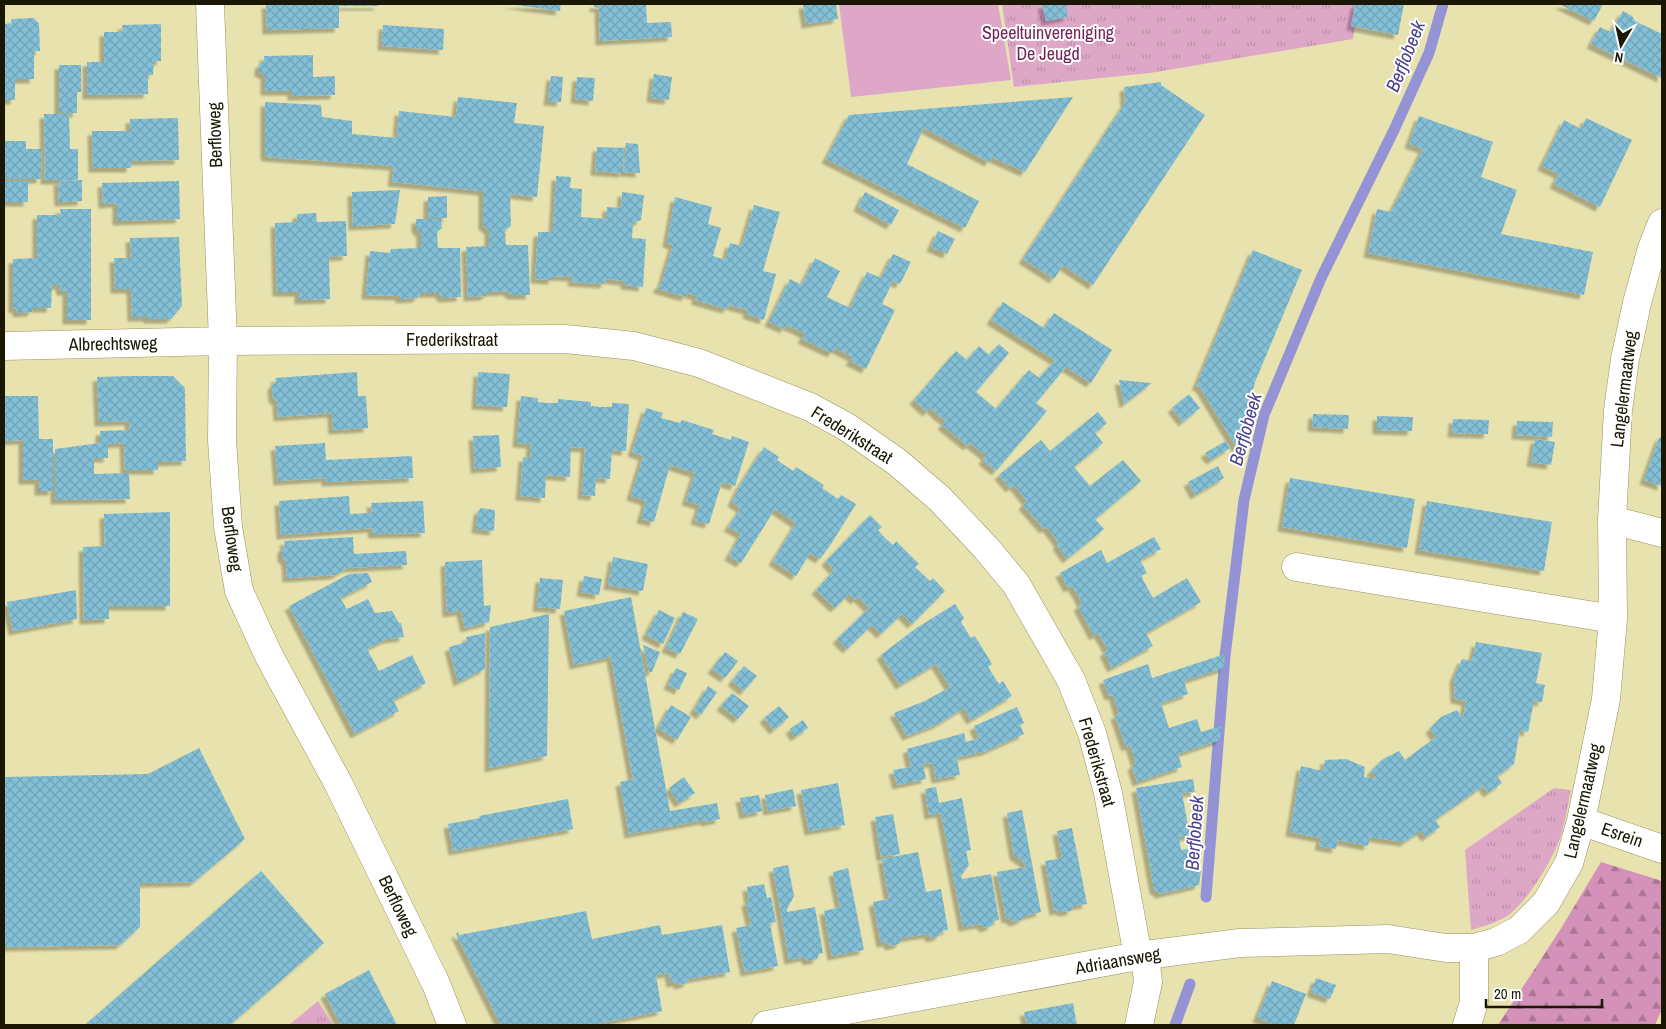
<svg xmlns="http://www.w3.org/2000/svg" width="1666" height="1029" font-family="'Archivo Narrow',sans-serif">
	<defs>
		<pattern id="grass-tufts" width="24" height="20" patternUnits="userSpaceOnUse" patternTransform="scale(1.25)"><rect width="24" height="20" fill="#dea7c7"/><path d="M3 7l-1-3M5 7V3M7 7l1-3M15 17l-1-3M17 17v-4M19 17l1-3" fill="none" stroke="#be8fa9"/></pattern>
		<pattern id="forest-firs" width="22" height="20" patternUnits="userSpaceOnUse" patternTransform="scale(1.25)"><rect width="22" height="20" fill="#d491b9"/><path d="M5 1l3.5 6h-7zM16 11l3.5 6h-7z" fill="#ab7594"/></pattern>
		<pattern id="building-cross-hatch" width="8" height="8" patternUnits="userSpaceOnUse" patternTransform="scale(1.25)"><rect width="8" height="8" fill="#83c0d7"/><path d="M0 0l8 8M0 8l8-8" fill="none" stroke="#71a4b7"/></pattern>
		<filter id="shadow"><feDropShadow dx="-4.5" dy="4.5" stdDeviation="1" flood-color="#0004"/></filter>
	</defs>
	<rect width="100%" height="100%" fill="#e8e3ae"/>
	<path fill="url(#grass-tufts)" d="M 1002,4 L 1358,4 L 1353,39 L 1150,73 L 1014,87 Z
		M 1554,788 L 1571,790 C 1568,804 1566,818 1562,832 C 1556,855 1527,903 1507,916 C 1496,923 1484,926 1471,930 L 1465,850 Z
		M 318,1001 L 333,1025 L 289,1025 Z"/>
	<path fill="url(#forest-firs)" d="M 1601,862 L 1662,881 L 1662,1009 L 1655,1025 L 1498,1025 L 1560,930 Z"/>
	<path fill="#dea7c7" d="M 839,4 L 998,4 L 1011,80 L 851,97 Z"/>
	<g fill="none" stroke-linecap="round" stroke-linejoin="round">
		<path stroke="#9393d5" stroke-width="11" d="M 1206,897 L 1225,656 L 1244,500 L 1264,415 L 1321,278 L 1394,130 L 1429,53 L 1443,4
			M 1175,1025 L 1190,984"/>
	</g>
	<path fill="url(#building-cross-hatch)" filter="url(#shadow)" d="M 266,4 L 378,4 L 378,6 L 339,6 L 339,28 L 267,30 Z
		M 508,4 L 561,4 L 560,11 Z
		M 594,4 L 646,4 L 647,23 L 671,22 L 672,37 L 600,41 L 599,8 L 594,7 Z
		M 803,4 L 836,4 L 838,19 L 806,24 Z
		M 1042,4 L 1066,4 L 1068,17 L 1046,21 Z
		M 1355,4 L 1404,4 L 1398,35 L 1351,26 Z
		M 1559,4 L 1603,4 L 1594,21 Z
		M 1623,11 L 1632,16 L 1635,21 L 1662,34 L 1662,78 L 1591,44 L 1600,27 L 1611,32 Z
		M 34,18 L 39,24 L 40,51 L 34,51 L 34,79 L 15,79 L 15,100 L 4,100 L 4,24 L 12,24 L 11,19 Z
		M 161,24 L 161,61 L 154,61 L 153,75 L 148,75 L 148,94 L 87,95 L 87,62 L 104,62 L 104,32 L 123,32 L 122,25 Z
		M 383,25 L 444,29 L 443,50 L 382,46 Z
		M 313,55 L 313,77 L 335,76 L 335,95 L 292,96 L 292,91 L 265,91 L 265,75 L 259,72 L 259,65 L 264,61 L 264,56 Z
		M 59,65 L 81,65 L 81,92 L 77,92 L 77,113 L 59,113 Z
		M 654,74 L 672,77 L 669,100 L 651,98 Z
		M 551,76 L 563,77 L 561,102 L 548,101 Z
		M 577,77 L 595,78 L 593,101 L 575,99 Z
		M 1161,82 L 1161,85 L 1205,115 L 1093,285 L 1063,265 L 1054,279 L 1023,259 L 1125,103 L 1124,87 Z
		M 458,97 L 517,103 L 514,123 L 544,126 L 537,197 L 510,194 L 511,226 L 505,230 L 506,245 L 528,245 L 530,295 L 512,295 L 507,291 L 489,292 L 485,296 L 468,297 L 466,247 L 489,246 L 489,230 L 483,225 L 483,191 L 392,182 L 394,166 L 267,157 L 265,154 L 265,102 L 321,105 L 322,117 L 352,121 L 352,134 L 397,138 L 399,111 L 456,117 Z
		M 1073,97 L 1025,172 L 992,157 L 989,162 L 924,128 L 907,164 L 979,201 L 965,228 L 826,159 L 849,115 Z
		M 44,114 L 69,114 L 70,149 L 78,149 L 78,180 L 45,180 Z
		M 1419,116 L 1493,142 L 1481,177 L 1517,190 L 1501,234 L 1593,252 L 1584,295 L 1368,253 L 1377,209 L 1391,212 L 1423,149 L 1409,144 Z
		M 178,118 L 179,160 L 131,161 L 131,168 L 93,168 L 92,131 L 130,131 L 130,119 Z
		M 1586,118 L 1632,140 L 1600,207 L 1554,184 L 1559,174 L 1542,166 L 1564,120 L 1581,129 Z
		M 4,141 L 26,141 L 26,149 L 41,149 L 41,179 L 4,179 Z
		M 626,143 L 638,144 L 640,173 L 624,172 Z
		M 597,147 L 624,148 L 623,173 L 595,171 Z
		M 556,176 L 571,177 L 570,188 L 582,189 L 581,217 L 606,219 L 607,207 L 621,208 L 622,192 L 644,195 L 641,220 L 633,223 L 632,238 L 646,239 L 643,287 L 625,285 L 625,281 L 615,280 L 606,279 L 605,284 L 572,282 L 573,277 L 553,276 L 553,280 L 535,279 L 538,232 L 553,232 Z
		M 82,180 L 82,201 L 59,202 L 58,181 Z
		M 4,181 L 28,181 L 28,202 L 4,202 Z
		M 179,181 L 180,219 L 117,221 L 117,203 L 103,204 L 102,183 Z
		M 400,190 L 395,224 L 353,226 L 352,192 Z
		M 865,192 L 899,210 L 891,225 L 858,207 Z
		M 447,196 L 447,218 L 428,218 L 428,197 Z
		M 675,197 L 712,207 L 708,224 L 721,228 L 713,256 L 725,260 L 730,243 L 742,246 L 754,205 L 780,212 L 763,271 L 776,274 L 764,320 L 747,314 L 748,310 L 729,305 L 727,309 L 695,300 L 697,296 L 687,293 L 686,297 L 658,289 L 659,284 L 661,285 L 673,245 L 667,243 Z
		M 60,209 L 91,209 L 91,320 L 67,320 L 67,291 L 61,291 L 60,285 L 52,285 L 51,308 L 33,308 L 32,312 L 18,313 L 16,308 L 13,309 L 13,259 L 37,258 L 37,215 L 61,215 Z
		M 316,213 L 317,222 L 346,221 L 347,256 L 329,257 L 330,299 L 299,300 L 299,292 L 277,292 L 275,223 L 297,222 L 297,214 Z
		M 416,219 L 441,219 L 442,228 L 437,232 L 438,248 L 460,248 L 461,297 L 443,298 L 439,293 L 421,293 L 417,298 L 400,299 L 400,296 L 366,295 L 370,251 L 390,253 L 391,249 L 421,248 L 421,233 L 416,228 Z
		M 938,231 L 955,239 L 947,254 L 931,247 Z
		M 179,237 L 182,306 L 171,319 L 148,319 L 148,317 L 132,317 L 131,289 L 115,289 L 114,258 L 131,258 L 130,238 Z
		M 1253,250 L 1302,270 L 1255,382 L 1238,450 L 1200,387 L 1196,386 Z
		M 893,254 L 911,262 L 900,284 L 893,281 L 882,304 L 895,310 L 866,369 L 850,361 L 853,357 L 835,348 L 832,353 L 802,339 L 805,334 L 796,329 L 786,325 L 785,329 L 769,322 L 790,279 L 802,285 L 815,258 L 840,271 L 827,297 L 850,308 L 867,272 L 881,278 Z
		M 1003,302 L 1044,328 L 1054,313 L 1112,350 L 1091,383 L 1066,367 L 1036,403 L 1047,411 L 996,471 L 983,460 L 986,456 L 979,450 L 970,443 L 968,446 L 942,425 L 946,421 L 938,415 L 931,408 L 927,412 L 914,400 L 956,351 L 967,360 L 979,346 L 989,355 L 999,344 L 1009,353 L 976,392 L 996,409 L 1029,370 L 1039,378 L 1055,360 L 991,320 Z
		M 357,372 L 358,396 L 366,396 L 368,428 L 333,430 L 332,413 L 278,417 L 277,401 L 273,398 L 272,386 L 276,381 L 275,378 Z
		M 478,372 L 510,374 L 507,407 L 476,405 Z
		M 129,376 L 173,376 L 185,388 L 186,461 L 158,462 L 158,470 L 125,470 L 124,443 L 108,444 L 108,458 L 94,458 L 94,474 L 129,473 L 130,499 L 55,500 L 55,449 L 100,443 L 100,431 L 130,430 L 129,421 L 99,422 L 97,377 Z
		M 1119,380 L 1152,383 L 1124,404 Z
		M 1189,394 L 1200,408 L 1183,422 L 1172,408 Z
		M 4,396 L 38,396 L 39,439 L 53,439 L 53,491 L 39,491 L 39,480 L 23,480 L 23,440 L 4,441 Z
		M 521,396 L 538,398 L 538,402 L 548,403 L 558,403 L 558,399 L 591,402 L 591,406 L 601,407 L 612,407 L 612,403 L 629,404 L 626,451 L 612,450 L 610,479 L 596,478 L 595,496 L 582,495 L 585,448 L 571,447 L 570,477 L 546,475 L 545,498 L 520,496 L 523,457 L 530,458 L 531,444 L 517,443 Z
		M 646,408 L 663,413 L 661,418 L 680,423 L 682,420 L 714,430 L 712,434 L 731,440 L 732,436 L 749,442 L 735,486 L 722,482 L 709,524 L 695,520 L 700,505 L 686,501 L 695,473 L 670,465 L 654,522 L 641,519 L 646,501 L 631,496 L 643,456 L 632,452 Z
		M 1098,412 L 1107,423 L 1095,433 L 1103,443 L 1074,467 L 1090,486 L 1123,460 L 1141,481 L 1095,519 L 1104,529 L 1067,559 L 1057,545 L 1059,543 L 1047,527 L 1044,529 L 1023,505 L 1027,501 L 1014,485 L 1010,488 L 999,475 L 1041,440 L 1050,451 Z
		M 1313,414 L 1349,415 L 1348,429 L 1312,427 Z
		M 1377,416 L 1413,417 L 1412,431 L 1377,430 Z
		M 1453,419 L 1489,420 L 1488,434 L 1452,433 Z
		M 1517,421 L 1553,422 L 1552,437 L 1516,435 Z
		M 1662,433 L 1662,486 L 1644,480 L 1659,438 L 1660,438 Z
		M 499,435 L 501,467 L 475,469 L 473,436 Z
		M 1535,439 L 1555,442 L 1551,465 L 1531,462 Z
		M 1226,441 L 1230,448 L 1211,460 L 1205,453 Z
		M 325,443 L 326,460 L 412,456 L 413,478 L 326,482 L 326,478 L 278,481 L 275,446 Z
		M 764,447 L 779,457 L 777,460 L 793,471 L 796,467 L 824,485 L 822,488 L 838,499 L 841,495 L 856,504 L 831,544 L 820,559 L 810,553 L 796,576 L 773,561 L 796,523 L 775,509 L 741,563 L 729,556 L 741,534 L 728,527 L 741,508 L 732,502 L 739,487 Z
		M 1218,466 L 1224,478 L 1195,495 L 1188,482 Z
		M 1290,478 L 1415,499 L 1407,548 L 1282,527 Z
		M 349,496 L 350,514 L 372,513 L 371,503 L 423,501 L 425,533 L 373,534 L 372,528 L 281,535 L 279,501 Z
		M 1427,501 L 1552,522 L 1544,571 L 1419,550 Z
		M 481,508 L 495,510 L 494,531 L 476,529 L 478,512 Z
		M 170,512 L 170,606 L 109,606 L 109,619 L 84,620 L 83,547 L 105,546 L 104,514 Z
		M 870,515 L 882,527 L 878,530 L 885,538 L 893,545 L 896,541 L 919,564 L 915,567 L 930,581 L 933,578 L 945,591 L 912,624 L 902,614 L 881,634 L 872,625 L 847,649 L 837,639 L 869,608 L 858,597 L 855,600 L 849,594 L 835,608 L 816,590 L 834,570 L 826,561 Z
		M 353,537 L 354,554 L 406,551 L 407,565 L 347,568 L 335,575 L 287,578 L 286,561 L 282,557 L 282,549 L 285,545 L 284,541 Z
		M 1154,537 L 1161,549 L 1140,560 L 1147,573 L 1141,576 L 1153,598 L 1187,578 L 1201,602 L 1146,633 L 1153,646 L 1112,668 L 1104,652 L 1108,650 L 1103,641 L 1098,633 L 1094,636 L 1078,606 L 1082,604 L 1078,595 L 1072,586 L 1068,588 L 1060,573 L 1101,550 L 1107,563 Z
		M 613,557 L 648,564 L 643,591 L 608,585 Z
		M 482,560 L 484,606 L 491,605 L 489,622 L 465,628 L 461,611 L 447,613 L 445,562 Z
		M 368,573 L 372,582 L 340,598 L 347,609 L 368,599 L 375,613 L 392,611 L 399,623 L 401,623 L 404,637 L 387,639 L 367,649 L 379,671 L 412,655 L 426,683 L 393,700 L 399,711 L 355,734 L 289,606 L 349,574 Z
		M 584,576 L 602,579 L 599,595 L 581,592 Z
		M 540,578 L 563,580 L 560,609 L 537,607 Z
		M 76,590 L 77,619 L 13,631 L 7,602 Z
		M 631,597 L 670,811 L 717,803 L 720,819 L 706,822 L 705,820 L 629,834 L 620,782 L 633,779 L 611,657 L 574,665 L 564,611 Z
		M 955,604 L 964,618 L 961,622 L 971,638 L 975,636 L 992,664 L 988,667 L 999,684 L 1003,681 L 1012,696 L 971,720 L 964,708 L 938,724 L 907,736 L 894,713 L 925,701 L 950,687 L 936,664 L 900,685 L 881,655 L 915,629 Z
		M 659,610 L 675,618 L 663,644 L 646,635 Z
		M 683,612 L 698,619 L 680,654 L 666,648 Z
		M 549,614 L 547,756 L 489,768 L 490,627 Z
		M 485,633 L 485,669 L 458,682 L 449,647 L 467,642 L 466,637 Z
		M 1476,642 L 1542,653 L 1536,683 L 1545,685 L 1542,702 L 1534,701 L 1528,732 L 1520,730 L 1514,764 L 1497,776 L 1502,783 L 1488,793 L 1483,786 L 1435,820 L 1440,827 L 1426,837 L 1421,831 L 1404,842 L 1370,837 L 1368,846 L 1338,840 L 1336,849 L 1319,846 L 1321,838 L 1290,832 L 1301,766 L 1323,771 L 1325,760 L 1346,759 L 1365,767 L 1364,777 L 1377,779 L 1371,771 L 1383,759 L 1399,751 L 1405,760 L 1436,737 L 1430,729 L 1441,717 L 1457,710 L 1463,718 L 1466,701 L 1455,699 L 1454,678 L 1462,659 L 1472,661 Z
		M 643,645 L 660,652 L 652,672 L 649,672 Z
		M 725,652 L 738,661 L 725,678 L 712,669 Z
		M 1225,654 L 1224,668 L 1184,681 L 1188,694 L 1161,703 L 1169,728 L 1197,719 L 1201,732 L 1221,726 L 1220,740 L 1178,754 L 1182,767 L 1137,782 L 1132,765 L 1136,764 L 1133,754 L 1130,745 L 1126,747 L 1115,715 L 1119,714 L 1116,704 L 1113,695 L 1109,696 L 1103,680 L 1148,664 L 1152,678 Z
		M 744,666 L 757,676 L 744,691 L 732,681 Z
		M 676,668 L 687,673 L 679,690 L 668,685 Z
		M 708,686 L 717,692 L 701,715 L 694,710 Z
		M 732,693 L 749,706 L 738,719 L 721,706 Z
		M 671,705 L 691,717 L 677,740 L 658,728 Z
		M 779,706 L 789,717 L 774,730 L 764,718 Z
		M 1017,707 L 1024,723 L 1020,725 L 1024,734 L 986,751 L 946,760 L 957,758 L 960,775 L 936,779 L 933,763 L 923,764 L 926,779 L 897,785 L 893,770 L 911,767 L 907,749 L 964,733 L 966,742 L 979,738 L 974,726 Z
		M 803,720 L 808,728 L 795,737 L 790,729 Z
		M 199,748 L 245,839 L 194,882 L 140,883 L 140,927 L 120,945 L 4,947 L 4,777 L 148,774 Z
		M 684,777 L 695,793 L 679,803 L 669,788 Z
		M 1193,779 L 1195,792 L 1182,793 L 1190,836 L 1179,837 L 1181,850 L 1192,848 L 1190,870 L 1201,871 L 1199,885 L 1160,894 L 1154,889 L 1136,788 Z
		M 838,783 L 845,825 L 809,831 L 801,790 Z
		M 936,787 L 939,803 L 962,798 L 971,850 L 966,851 L 969,865 L 961,876 L 962,879 L 991,874 L 999,920 L 994,921 L 991,926 L 984,928 L 981,924 L 963,927 L 941,813 L 929,815 L 925,789 Z
		M 793,789 L 796,806 L 768,811 L 765,795 Z
		M 759,795 L 762,811 L 744,815 L 740,798 Z
		M 568,799 L 573,829 L 453,851 L 448,824 L 480,818 L 479,816 Z
		M 1022,810 L 1041,912 L 1025,916 L 1021,920 L 1014,922 L 1009,918 L 1006,919 L 997,872 L 1026,867 L 1025,863 L 1014,855 L 1007,813 Z
		M 893,814 L 900,854 L 881,857 L 875,817 Z
		M 1072,828 L 1087,904 L 1073,906 L 1071,911 L 1063,912 L 1060,910 L 1054,911 L 1045,861 L 1062,858 L 1057,831 Z
		M 918,852 L 926,892 L 941,889 L 948,930 L 942,931 L 939,936 L 931,938 L 928,934 L 902,938 L 899,944 L 890,946 L 887,942 L 881,943 L 873,902 L 889,899 L 882,859 Z
		M 788,865 L 794,896 L 787,909 L 787,912 L 815,907 L 823,953 L 819,954 L 817,959 L 808,961 L 805,957 L 789,960 L 773,868 Z
		M 848,868 L 864,950 L 832,956 L 824,911 L 840,907 L 833,872 Z
		M 261,871 L 324,943 L 230,1025 L 85,1025 Z
		M 764,884 L 767,898 L 771,897 L 776,922 L 770,923 L 778,966 L 745,972 L 736,928 L 751,925 L 746,902 L 749,901 L 747,887 Z
		M 586,911 L 592,939 L 660,925 L 662,935 L 722,925 L 730,972 L 689,979 L 687,983 L 679,985 L 677,982 L 671,983 L 669,973 L 656,975 L 662,1011 L 591,1025 L 501,1025 L 456,934 L 458,932 L 459,935 Z
		M 369,970 L 397,1025 L 341,1025 L 325,994 Z
		M 1316,978 L 1336,985 L 1330,999 L 1311,992 Z
		M 1272,981 L 1306,994 L 1294,1025 L 1276,1025 L 1257,1018 Z
		M 1073,1003 L 1077,1025 L 1027,1025 L 1024,1012 Z"/>
	<g fill="none" stroke-linecap="round" stroke-linejoin="round">
		<defs>
			<path id="minor" d="M 210,4 L 223,341 L 222,440 L 228,527 L 239,591 L 269,656 L 338,783 L 436,984 L 452,1025
				M 4,346 L 223,341 L 565,339 L 634,346 L 699,363 L 810,407 L 845,426 L 864,439 L 897,462 L 940,499 L 986,548 L 1016,584 L 1071,680 L 1092,733 L 1108,793 L 1138,956
				M 1612,520 L 1662,533
				M 1296,567 L 1613,619
				M 1581,821 L 1662,849
				M 766,1025 L 1138,956 L 1240,943 L 1388,939 L 1446,948 L 1474,948 L 1496,942 L 1519,930 L 1546,903 L 1569,863 L 1581,821 L 1606,699 L 1613,619 L 1612,520 L 1618,410 L 1625,359 L 1637,303 L 1652,248 L 1662,223
				M 1139,1025 L 1148,982 L 1145,955
				M 1467,1025 L 1474,1002 L 1474,948"/>
		</defs>
		<use href="#minor" stroke="#97925f" stroke-width="29"/>
		<use href="#minor" stroke="#fff" stroke-width="28"/>
	</g>
	<g text-anchor="middle" stroke-width="4" stroke-linejoin="round" paint-order="stroke">
		<g font-size="18" fill="#722358" stroke="#fff">
			<text x="1048" y="39">Speeltuinvereniging<tspan x="1048" dy="21">De Jeugd</tspan></text>
		</g>
		<g font-size="18" fill="#1a1804" stroke="#fff">
			<text transform="translate(215 135) rotate(-92)" y="6">Berfloweg</text>
			<text x="452" y="346">Frederikstraat</text>
			<text transform="translate(113 344) rotate(-1)" y="6">Albrechtsweg</text>
			<text transform="translate(1624 389) rotate(-83)" y="6">Langelermaatweg</text>
			<text transform="translate(852 435) rotate(32)" y="6">Frederikstraat</text>
			<text transform="translate(232 539) rotate(82)" y="6">Berfloweg</text>
			<text transform="translate(1097 762) rotate(74)" y="6">Frederikstraat</text>
			<text transform="translate(1583 801) rotate(-77)" y="6">Langelermaatweg</text>
			<text transform="translate(1622 835) rotate(19)" y="6">Esrein</text>
			<text transform="translate(398 906) rotate(64)" y="6">Berfloweg</text>
			<text transform="translate(1118 961) rotate(-10)" y="6">Adriaansweg</text>
		</g>
		<g font-size="19" font-style="italic" fill="#484190" stroke="#fff">
			<text transform="translate(1405 56) rotate(-68)" y="7">Berflobeek</text>
			<text transform="translate(1245 429) rotate(-74)" y="7">Berflobeek</text>
			<text transform="translate(1194 833) rotate(-86)" y="7">Berflobeek</text>
		</g>
	</g>
	<rect width="1666" height="1029" fill="none" stroke="#1a1804" stroke-width="10"/>
	<g transform="translate(1621 45) rotate(189)" stroke="#ffffff" stroke-width="4" paint-order="stroke">
	<path d="M0-4L9 19L0 12L-9 19Z" fill="#1a1804"/>
	<text y="-8" font-size="14" font-weight="bold" text-anchor="middle" fill="#1a1804">N</text>
	</g>
	<path d="M1486 999v8h116v-8" fill="none" stroke="#1a1804" stroke-width="2.5"/>
	<text x="1494" y="999" font-size="15" fill="#1a1804" stroke="#ffffff" stroke-width="4" paint-order="stroke">20 m</text>
</svg>
